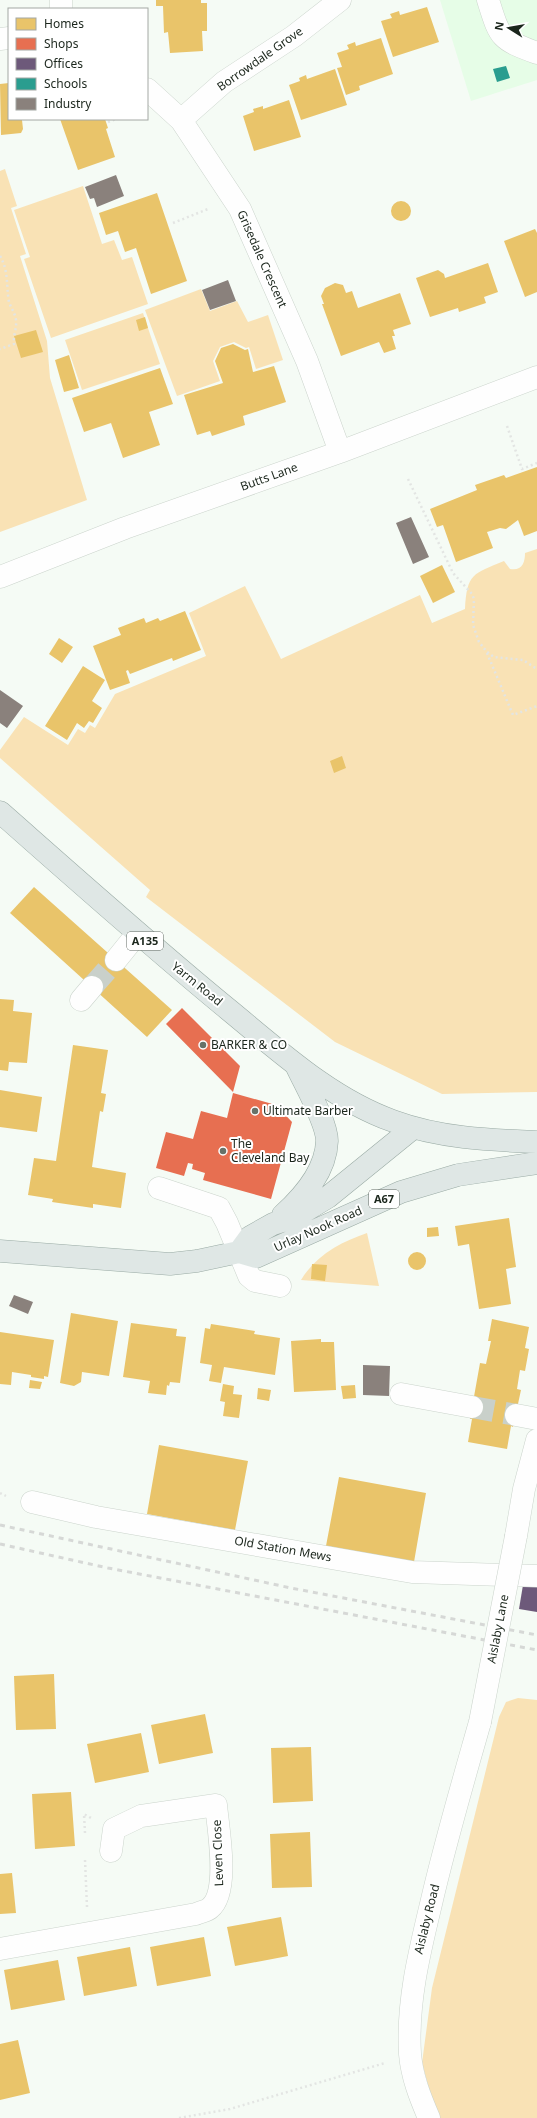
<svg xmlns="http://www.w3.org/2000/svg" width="537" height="2118" font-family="'Noto Sans',sans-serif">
	<rect width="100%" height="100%" fill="#f5fbf5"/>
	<path fill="#e6fde7" d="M 440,0 L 537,0 L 537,80 L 471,101 Z"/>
	<path fill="#f9e2b5" d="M 5,169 L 17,206 L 11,208 L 26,254 L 20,256 L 47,341 L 50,378 L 87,500 L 0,532 L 0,171 Z
		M 83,186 L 102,244 L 114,240 L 122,260 L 132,257 L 148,304 L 51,338 L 24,259 L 30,257 L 14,210 Z
		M 201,289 L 210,311 L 237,301 L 248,322 L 268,315 L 283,360 L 256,369 L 249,347 L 246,348 L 234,342 L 220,347 L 213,361 L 220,381 L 177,396 L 145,310 Z
		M 143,313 L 160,364 L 82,390 L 65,340 Z
		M 537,549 L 537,1092 L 442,1094 L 335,1042 L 146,897 L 150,890 L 0,758 L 0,750 L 24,717 L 68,745 L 78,729 L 85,733 L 90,725 L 95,728 L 115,694 L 206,656 L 189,613 L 245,586 L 281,659 L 420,595 L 432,623 L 465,609 C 467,573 473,574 504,561 L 510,569 C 522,571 525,563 525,553 Z
		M 367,1233 L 379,1286 L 301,1280 C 316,1255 341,1242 367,1233 Z
		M 518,1698 L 537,1700 L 537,2118 L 437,2118 L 422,2063 L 432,1988 L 499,1717 L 506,1702 Z"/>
	<path fill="#e9c46a" d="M 156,0 L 201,0 L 201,3 L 207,3 L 207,31 L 202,31 L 203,51 L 170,53 L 168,32 L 164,33 L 163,6 L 156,6 Z
		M 427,7 L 439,42 L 393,57 L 381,21 L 392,18 L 390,14 L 399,11 L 400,15 Z
		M 381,38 L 393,74 L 359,86 L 360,90 L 346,95 L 337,68 L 342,67 L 337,53 L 349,49 L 347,45 L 355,42 L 356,46 Z
		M 335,69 L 347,105 L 301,120 L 289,85 L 300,81 L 299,78 L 306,75 L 307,79 Z
		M 9,83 L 9,119 L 26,120 L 22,120 L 23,129 L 21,133 L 1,135 L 0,84 Z
		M 289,100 L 301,137 L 254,151 L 243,116 L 254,112 L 253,109 L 263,106 L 263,109 Z
		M 60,119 L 105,119 L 108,128 L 106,129 L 115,157 L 78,170 Z
		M 157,193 L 187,281 L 151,294 L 136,248 L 125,252 L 118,231 L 106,235 L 99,213 Z
		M391 211a10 10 0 1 1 20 0a10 10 0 1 1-20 0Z
		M 535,229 L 537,233 L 537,292 L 525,297 L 504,241 Z
		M 488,263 L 498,292 L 484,297 L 486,303 L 459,312 L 458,308 L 430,317 L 416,278 L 438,270 L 444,274 L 445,278 Z
		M 335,283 L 343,285 L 346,293 L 352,291 L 358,308 L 400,293 L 411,324 L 393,330 L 395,336 L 392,336 L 396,349 L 384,353 L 379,342 L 341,356 L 322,304 L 324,304 L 321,296 L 325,288 Z
		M 145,317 L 148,328 L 139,331 L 136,320 Z
		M 36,330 L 43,352 L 21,358 L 14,336 Z
		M 233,344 L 245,350 L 248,349 L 253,372 L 274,366 L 286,402 L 243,416 L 245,425 L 212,436 L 210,431 L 197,435 L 184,395 L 223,383 L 215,361 L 221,348 Z
		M 69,355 L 79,388 L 64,392 L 55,360 Z
		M 160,368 L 173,404 L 149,412 L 160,445 L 123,458 L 111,423 L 84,432 L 72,398 Z
		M 537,467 L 537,531 L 524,536 L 518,520 L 506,529 L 500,528 L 487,532 L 493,548 L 456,562 L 443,525 L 437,527 L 430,509 L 477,490 L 475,485 L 504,475 L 506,478 Z
		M 442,565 L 455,592 L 433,603 L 420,576 Z
		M 185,611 L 201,650 L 173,661 L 172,658 L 130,674 L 128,670 L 126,671 L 130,683 L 110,690 L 93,646 L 121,635 L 118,628 L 144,618 L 146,623 L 158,618 L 160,621 Z
		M 59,638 L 73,647 L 62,663 L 49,654 Z
		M 83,666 L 105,680 L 92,701 L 102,708 L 93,723 L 89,721 L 84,728 L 77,723 L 67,740 L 45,726 Z
		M 342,756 L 346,768 L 334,773 L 330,761 Z
		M 34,887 L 172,1010 L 147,1037 L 10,913 Z
		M 0,999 L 14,1000 L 13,1011 L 32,1013 L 27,1063 L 9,1062 L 8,1071 L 0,1070 Z
		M 73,1045 L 108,1050 L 101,1093 L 106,1094 L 103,1112 L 100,1111 L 92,1167 L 126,1173 L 121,1208 L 93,1204 L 93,1208 L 52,1202 L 53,1199 L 28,1195 L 34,1158 L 56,1161 Z
		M 0,1090 L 42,1097 L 37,1132 L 0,1127 Z
		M 509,1218 L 516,1267 L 506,1269 L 511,1304 L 479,1309 L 469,1244 L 458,1246 L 455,1226 Z
		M 438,1227 L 439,1236 L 427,1237 L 427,1228 Z
		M408 1261a9 9 0 1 1 18 0a9 9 0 1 1-18 0Z
		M 312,1264 L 327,1265 L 325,1281 L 311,1279 Z
		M 71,1313 L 118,1321 L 109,1376 L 82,1372 L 81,1382 L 74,1386 L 60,1383 Z
		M 492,1319 L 529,1327 L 525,1348 L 529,1349 L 525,1371 L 520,1370 L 517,1389 L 521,1390 L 513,1427 L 511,1426 L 507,1449 L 468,1442 L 472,1419 L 470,1419 L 480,1363 L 486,1364 L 491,1341 L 488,1341 Z
		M 131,1323 L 177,1329 L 176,1336 L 186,1337 L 180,1383 L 170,1382 L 169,1386 L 167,1385 L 166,1395 L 148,1393 L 150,1381 L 123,1377 Z
		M 211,1324 L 255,1331 L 254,1334 L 280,1338 L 275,1375 L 224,1367 L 221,1383 L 209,1381 L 212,1365 L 200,1363 L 205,1328 L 210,1329 Z
		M 0,1332 L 54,1340 L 48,1377 L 44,1376 L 44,1379 L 31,1377 L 31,1375 L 12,1372 L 11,1385 L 0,1384 Z
		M 321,1339 L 321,1342 L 334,1342 L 336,1390 L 294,1392 L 291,1341 Z
		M 30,1380 L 42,1382 L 40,1389 L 29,1388 Z
		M 223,1384 L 234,1386 L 233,1394 L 242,1395 L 239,1418 L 223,1416 L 225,1402 L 220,1401 Z
		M 355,1385 L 356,1398 L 343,1399 L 341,1386 Z
		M 258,1388 L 271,1390 L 269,1401 L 257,1399 Z
		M 159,1445 L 248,1461 L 235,1530 L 147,1514 Z
		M 339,1477 L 426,1493 L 414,1562 L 326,1546 Z
		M 54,1674 L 56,1729 L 16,1730 L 14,1676 Z
		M 205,1714 L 213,1753 L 159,1764 L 151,1725 Z
		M 141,1733 L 149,1772 L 95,1783 L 87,1744 Z
		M 311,1747 L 313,1801 L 273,1803 L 271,1748 Z
		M 71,1792 L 75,1846 L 35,1849 L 32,1794 Z
		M 310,1832 L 312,1887 L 272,1888 L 270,1834 Z
		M 12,1873 L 16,1913 L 0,1914 L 0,1874 Z
		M 281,1917 L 288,1956 L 235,1966 L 227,1927 Z
		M 204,1937 L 211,1976 L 157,1986 L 150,1947 Z
		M 130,1947 L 137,1986 L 84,1996 L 77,1957 Z
		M 58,1960 L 65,2000 L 11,2010 L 4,1970 Z
		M 18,2040 L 30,2093 L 0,2100 L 0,2044 Z"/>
	<path fill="#e76f51" d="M 182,1008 L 240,1066 L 233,1092 L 166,1024 Z
		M 233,1093 L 276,1105 L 292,1122 L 271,1199 L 203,1180 L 205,1173 L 192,1169 L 193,1164 L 188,1163 L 184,1176 L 156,1168 L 166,1132 L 193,1139 L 201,1111 L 227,1118 Z"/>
	<path fill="#6d597a" d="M 523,1585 L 537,1587 L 537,1612 L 519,1609 Z"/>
	<path fill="#2a9d8f" d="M 506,66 L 510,78 L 497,82 L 493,69 Z"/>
	<path fill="#8a817c" d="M 116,175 L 124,196 L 97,207 L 94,198 L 90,199 L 85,187 Z
		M 228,280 L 236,301 L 210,310 L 202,290 Z
		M 411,517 L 429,557 L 413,564 L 396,523 Z
		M 0,690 L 23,706 L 7,728 L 0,723 Z
		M 14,1295 L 33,1302 L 28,1314 L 9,1306 Z
		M 363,1365 L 390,1366 L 389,1396 L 363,1395 Z"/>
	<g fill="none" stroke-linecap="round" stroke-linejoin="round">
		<path stroke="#c9d0ca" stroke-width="22" stroke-dasharray="22 11" stroke-linecap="butt" d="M 92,987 L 116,960
			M 472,1407 L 516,1415"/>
		<defs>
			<path id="minor" d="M 488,0 C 500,38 499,39 537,53
				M 61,9 L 61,0
				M 0,39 L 9,38
				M 147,89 L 181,120 L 240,209 L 307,361 L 340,452
				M 181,120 L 224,82 L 294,36 L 340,0
				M 0,577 L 125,528 L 340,452 L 537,377
				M 116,960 L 137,934
				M 81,1000 L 92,987
				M 159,1188 L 219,1208 L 227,1223 L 249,1276 L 255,1281 L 280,1286
				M 401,1394 L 472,1407
				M 516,1415 L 537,1419
				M 32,1502 L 96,1517 L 412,1572 L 537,1576
				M 516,1536 L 524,1489 L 537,1440
				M 0,1949 L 196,1914 C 200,1912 207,1911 210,1908 C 230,1892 218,1828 216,1805 L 141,1816 L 114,1829 L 111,1851
				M 429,2118 C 420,2097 412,2077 410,2054 C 407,2002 419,1954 431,1904 C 445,1843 463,1782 480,1722"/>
			<path id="major" d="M 0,812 C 76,879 151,946 229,1010 C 279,1051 331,1099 393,1121 C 439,1138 488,1140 537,1142
				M 283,1215 C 304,1196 326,1171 327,1141 C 327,1122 304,1083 296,1065
				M 0,1251 L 170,1264 L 197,1261 L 239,1252 L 256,1257 L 401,1192 L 458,1175 L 537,1163
				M 239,1252 L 250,1237 L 273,1224 L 295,1217 L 328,1197 L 413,1128"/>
		</defs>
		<use href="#minor" stroke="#cbd4cc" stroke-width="23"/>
		<use href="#major" stroke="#9aaba5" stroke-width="23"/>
		<path stroke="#e3e5e3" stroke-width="2.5" stroke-dasharray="2 3" stroke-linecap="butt" d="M 108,122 L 116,119
			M 173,223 L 208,209
			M 0,256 C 9,271 6,286 9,302 C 11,308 15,313 16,320 C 17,328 13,336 14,344 L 0,349
			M 507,426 L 522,469 L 537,463
			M 408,479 L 453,573 L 472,594 L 474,599 L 473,625 L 479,642 L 487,652 L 494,657 L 523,660 L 537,669
			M 487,653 L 513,715 L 537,706
			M 0,1493 L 6,1496
			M 85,1833 L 84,1814 L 91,1818
			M 85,1860 L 87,1907
			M 179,2118 L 230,2109 L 385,2063"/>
		<use href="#minor" stroke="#fefefe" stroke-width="22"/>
		<use href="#major" stroke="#dfe7e5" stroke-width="22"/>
		<path stroke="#d6d8d6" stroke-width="3" stroke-dasharray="5 5" stroke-linecap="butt" d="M 0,1525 L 291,1588 L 537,1635
			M 0,1544 L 108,1568 L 537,1650"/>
		<defs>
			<path id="minor-bridge" d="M 480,1722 L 516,1536"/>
		</defs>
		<use href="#minor-bridge" stroke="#cbd4cc" stroke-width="23" stroke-linecap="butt"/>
		<use href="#minor-bridge" stroke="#fefefe" stroke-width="22"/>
	</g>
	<g fill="#677168" stroke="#fff" stroke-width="1.5">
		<circle cx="203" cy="1045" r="4"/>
		<circle cx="255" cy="1111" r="4"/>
		<circle cx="223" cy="1151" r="4"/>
	</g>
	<g text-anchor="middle" stroke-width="4" stroke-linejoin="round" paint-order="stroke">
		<g fill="#fff" stroke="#5f6760" stroke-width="1">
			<rect x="127" y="932" width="36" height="18" rx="3"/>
			<rect x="369" y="1190" width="30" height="18" rx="3"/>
		</g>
		<g font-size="11" font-weight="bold" fill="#1b261c">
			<text x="145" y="945">A135</text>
			<text x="384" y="1203">A67</text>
		</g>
		<g font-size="12" fill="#1b261c" stroke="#fff">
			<text transform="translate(260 59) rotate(-35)" y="4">Borrowdale Grove</text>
			<text transform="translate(262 259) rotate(66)" y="4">Grisedale Crescent</text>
			<text transform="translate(269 477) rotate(-20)" y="4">Butts Lane</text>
			<text transform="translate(197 984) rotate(39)" y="4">Yarm Road</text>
			<text transform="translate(318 1229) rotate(-24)" y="4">Urlay Nook Road</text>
			<text transform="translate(283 1549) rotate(10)" y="4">Old Station Mews</text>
			<text transform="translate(498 1629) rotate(-79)" y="4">Aislaby Lane</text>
			<text transform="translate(218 1853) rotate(-92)" y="4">Leven Close</text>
			<text transform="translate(427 1919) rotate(-76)" y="4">Aislaby Road</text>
		</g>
		<g font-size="12" fill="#1b261c" stroke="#fff" text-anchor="start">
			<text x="211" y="1049">BARKER &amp; CO</text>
			<text x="263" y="1115">Ultimate Barber</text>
			<text x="231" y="1148">The<tspan x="231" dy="14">Cleveland Bay</tspan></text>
		</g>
	</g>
	<rect x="8" y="8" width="140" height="112" fill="#ffffff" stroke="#a4a8a4"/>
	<rect x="16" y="18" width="20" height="12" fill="#e9c46a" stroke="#a4a8a4"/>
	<text x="44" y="28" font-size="12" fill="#1b261c">Homes</text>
	<rect x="16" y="38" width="20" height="12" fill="#e76f51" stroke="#a4a8a4"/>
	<text x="44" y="48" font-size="12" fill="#1b261c">Shops</text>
	<rect x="16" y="58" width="20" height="12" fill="#6d597a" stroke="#a4a8a4"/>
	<text x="44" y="68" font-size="12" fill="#1b261c">Offices</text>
	<rect x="16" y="78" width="20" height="12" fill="#2a9d8f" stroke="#a4a8a4"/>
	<text x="44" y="88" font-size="12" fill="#1b261c">Schools</text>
	<rect x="16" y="98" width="20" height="12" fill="#8a817c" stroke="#a4a8a4"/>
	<text x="44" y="108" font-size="12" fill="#1b261c">Industry</text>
	<g transform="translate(509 28) rotate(281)" stroke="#ffffff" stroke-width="3" paint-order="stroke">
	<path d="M0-3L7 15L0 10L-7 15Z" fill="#1b261c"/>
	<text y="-6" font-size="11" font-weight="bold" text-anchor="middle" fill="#1b261c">N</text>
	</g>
</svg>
